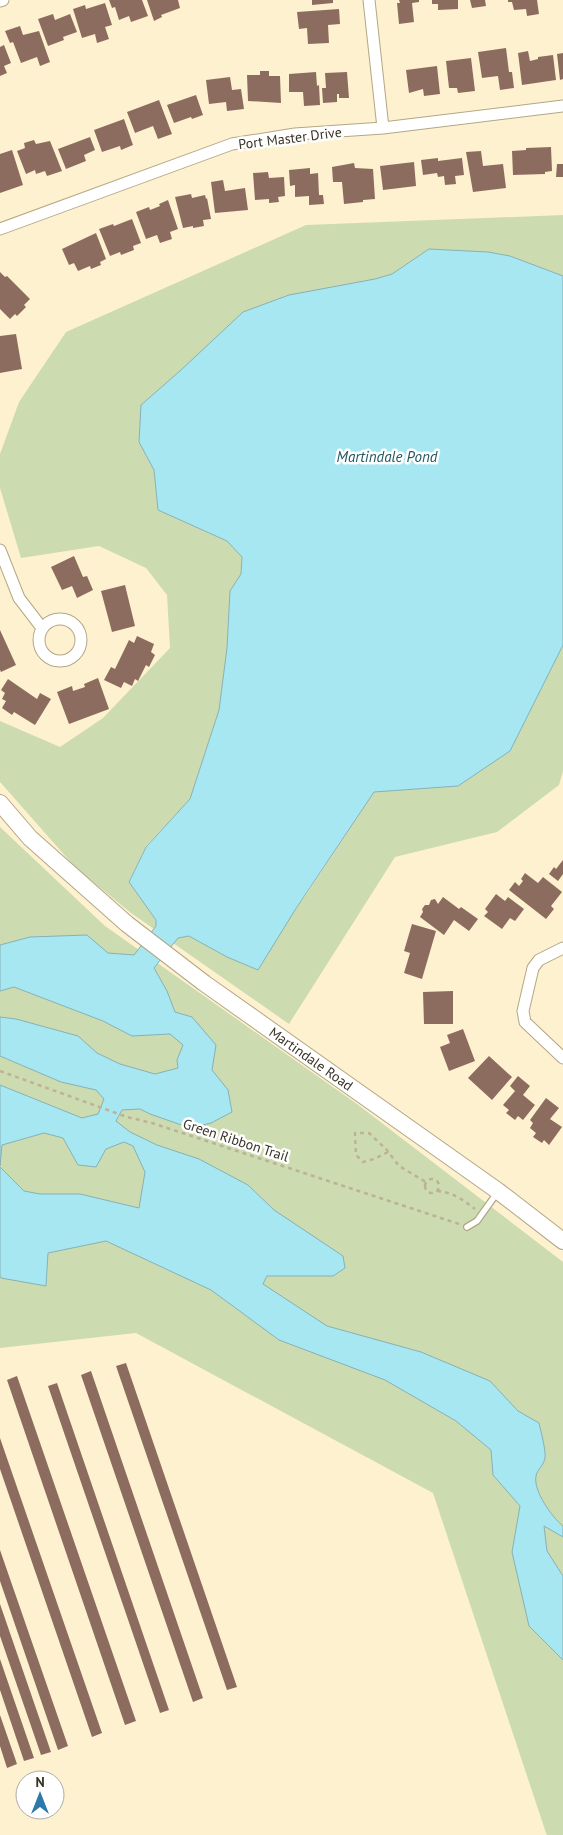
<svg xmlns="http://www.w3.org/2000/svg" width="563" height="1835" font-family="'PT Sans',sans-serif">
	<rect width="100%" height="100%" fill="#fef1cf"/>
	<path fill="#cddcb0" d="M 563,215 L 563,276 L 510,256 L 488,252 L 429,249 L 392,274 L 375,279 L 181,370 L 141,405 L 139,442 L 154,470 L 158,510 L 227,541 L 242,556 L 241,574 L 230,592 L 227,648 L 219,710 L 190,799 L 146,846 L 129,881 L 156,920 L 156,925 L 154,929 L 131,913 L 75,867 L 0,782 L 0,721 L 60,747 L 103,718 L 170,648 L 167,595 L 146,568 L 99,546 L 21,558 L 0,488 L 0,454 L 19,402 L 66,332 L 306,225 Z
		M 563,645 L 563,771 L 559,785 L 497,832 L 395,857 L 289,1024 L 173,943 L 178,937 L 189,936 L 227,957 L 295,910 L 308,892 L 374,792 L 458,786 Z
		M 0,827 L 105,926 L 357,1104 L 563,1262 L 563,1835 L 547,1835 L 546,1833 L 433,1493 L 136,1333 L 0,1348 Z"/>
	<path fill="#a7e7f2" stroke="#86b1b5" d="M 429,249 L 488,252 L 510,256 L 563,276 L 563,645 L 510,751 L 458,786 L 374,792 L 295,910 L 258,970 L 227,957 L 189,936 L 178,938 L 154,968 L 167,991 L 175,1012 L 192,1017 L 216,1045 L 212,1070 L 228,1090 L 232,1112 L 211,1123 L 190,1128 L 150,1114 L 140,1109 L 122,1110 L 116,1121 L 130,1132 L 157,1145 L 199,1159 L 248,1185 L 274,1210 L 343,1256 L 345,1268 L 333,1276 L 267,1276 L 263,1284 L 327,1326 L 421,1352 L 490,1381 L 518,1411 L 539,1423 C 541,1432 546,1450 545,1458 C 544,1465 537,1470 536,1476 C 533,1491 552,1517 563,1526 L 563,1537 L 544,1526 L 547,1551 L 563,1576 L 563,1660 L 529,1626 L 512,1552 L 520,1506 L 493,1475 L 491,1450 L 456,1421 L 385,1380 L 279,1340 L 211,1290 L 106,1241 L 48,1253 L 46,1286 L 1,1278 L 0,1276 L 0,1167 L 24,1191 L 40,1194 L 80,1194 L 139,1208 L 145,1172 L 133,1146 L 124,1142 L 106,1149 L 96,1167 L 78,1165 L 63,1138 L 44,1133 L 2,1145 L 0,1166 L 0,1085 L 82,1118 L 98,1114 L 104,1099 L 96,1090 L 61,1082 L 0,1056 L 0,1017 L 16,1019 L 78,1036 L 97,1053 L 120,1064 L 155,1074 L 178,1068 L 177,1060 L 183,1045 L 170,1034 L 132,1036 L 103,1021 L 14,987 L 0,991 L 0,945 L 30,937 L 87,935 L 108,953 L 134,955 L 156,926 L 156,920 L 129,882 L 146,847 L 190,799 L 219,710 L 227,648 L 230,591 L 241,574 L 242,557 L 227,541 L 158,510 L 154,470 L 139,442 L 141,405 L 181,370 L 243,312 L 289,295 L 375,279 L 392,274 Z"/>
	<path fill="#8d6c60" d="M 109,0 L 142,0 L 148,16 L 131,22 L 129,16 L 119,20 L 115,7 L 112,8 Z
		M 147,0 L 178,0 L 180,8 L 161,15 L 162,17 L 154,21 Z
		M 312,0 L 333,0 L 333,3 L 312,5 Z
		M 399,0 L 419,0 L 419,2 L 412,3 L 414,22 L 399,24 L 397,3 L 400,3 Z
		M 432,0 L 458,0 L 458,9 L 438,10 L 438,4 L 432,4 Z
		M 470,0 L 485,0 L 486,6 L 472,8 Z
		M 508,0 L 537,0 L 539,14 L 527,16 L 526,9 L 514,10 L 512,2 L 508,2 Z
		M 105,3 L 112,25 L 105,27 L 109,39 L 97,43 L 95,34 L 82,38 L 73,9 L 85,5 L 86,9 Z
		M 339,9 L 340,24 L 328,25 L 329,43 L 308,44 L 307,28 L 299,29 L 297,12 Z
		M 53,14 L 55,20 L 70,14 L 77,32 L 63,37 L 64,40 L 48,46 L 38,19 Z
		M 20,26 L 23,35 L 39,31 L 50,62 L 40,66 L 37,57 L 21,63 L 13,42 L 10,43 L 5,31 Z
		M 4,45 L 11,63 L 4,66 L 7,73 L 0,76 L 0,47 Z
		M 506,48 L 509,72 L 512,72 L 514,88 L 500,90 L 498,76 L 482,78 L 478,52 Z
		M 528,51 L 530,61 L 538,59 L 538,57 L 553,55 L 556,80 L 522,85 L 518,53 Z
		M 563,53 L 563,79 L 560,80 L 557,54 Z
		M 471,58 L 475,91 L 458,93 L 457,88 L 449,88 L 446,61 Z
		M 437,66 L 440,94 L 424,96 L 423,89 L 409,93 L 406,70 Z
		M 260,71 L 269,71 L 269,76 L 280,76 L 281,103 L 248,101 L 247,75 L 260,75 Z
		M 316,72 L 317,86 L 319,85 L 320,105 L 304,106 L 303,92 L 289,92 L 289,74 Z
		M 347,72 L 349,98 L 339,98 L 339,94 L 337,94 L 337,102 L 323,103 L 322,88 L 326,88 L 325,73 Z
		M 230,77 L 232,90 L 241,89 L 244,109 L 227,111 L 226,102 L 209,104 L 206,80 Z
		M 196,95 L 203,115 L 192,119 L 191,117 L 174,123 L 167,105 Z
		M 159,100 L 172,134 L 158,139 L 153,126 L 135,133 L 127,112 Z
		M 124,119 L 133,145 L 121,150 L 120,146 L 102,152 L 94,130 Z
		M 90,137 L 95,150 L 84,155 L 86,161 L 66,169 L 58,149 Z
		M 34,140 L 36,144 L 50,141 L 62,171 L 47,176 L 45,171 L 36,174 L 35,170 L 26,174 L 17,151 L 25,148 L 24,143 Z
		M 551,147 L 552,171 L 545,172 L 545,174 L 513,175 L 512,151 L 526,150 L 526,148 Z
		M 12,150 L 23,185 L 0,193 L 0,154 Z
		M 481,151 L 483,166 L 503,164 L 506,188 L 473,192 L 466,152 Z
		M 438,158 L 438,161 L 462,158 L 464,175 L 455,176 L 456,184 L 445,185 L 444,176 L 438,177 L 437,173 L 423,175 L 421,160 Z
		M 414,162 L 416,186 L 383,190 L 380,166 Z
		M 354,163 L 355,168 L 373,169 L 375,199 L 363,200 L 363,202 L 344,204 L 342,182 L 333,182 L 332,167 Z
		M 557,164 L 563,164 L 563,177 L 556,177 Z
		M 310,168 L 310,174 L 318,173 L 319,195 L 323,195 L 324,204 L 309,205 L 309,196 L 295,197 L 295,185 L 290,186 L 289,170 Z
		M 268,172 L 269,178 L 284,177 L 285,196 L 278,197 L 279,202 L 269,203 L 269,199 L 255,200 L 253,173 Z
		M 223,180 L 225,191 L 245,188 L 248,210 L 215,213 L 211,182 Z
		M 191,194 L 192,198 L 205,195 L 206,199 L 207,198 L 211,219 L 203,220 L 204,226 L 193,228 L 193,226 L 183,228 L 175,197 Z
		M 168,200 L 178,229 L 170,232 L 172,239 L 160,243 L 157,235 L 146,239 L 136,212 L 149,207 L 150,210 L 160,206 L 159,204 Z
		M 132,219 L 141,243 L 133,246 L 134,250 L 121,255 L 120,252 L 110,256 L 99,229 L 113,224 L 114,226 Z
		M 96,233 L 106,259 L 100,262 L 101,265 L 91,269 L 90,266 L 78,271 L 74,263 L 69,265 L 62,249 Z
		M 0,272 L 5,277 L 7,276 L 30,299 L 24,305 L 26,307 L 17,316 L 15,314 L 10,319 L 0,309 Z
		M 16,334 L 22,369 L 0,373 L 0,336 Z
		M 74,556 L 83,577 L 87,576 L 93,590 L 77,598 L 72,586 L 62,590 L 51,567 Z
		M 125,585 L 135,626 L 112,632 L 101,591 Z
		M 0,630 L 16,665 L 1,672 L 0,670 Z
		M 137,636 L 154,644 L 151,652 L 155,655 L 149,667 L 146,665 L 138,681 L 135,679 L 132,686 L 124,682 L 121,688 L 104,680 L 111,667 L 115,669 L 129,640 L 134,643 Z
		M 98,678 L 109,709 L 69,724 L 57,692 L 72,686 L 73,691 L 85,687 L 84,684 Z
		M 8,679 L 37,699 L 40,693 L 51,699 L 35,725 L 14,712 L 12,715 L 2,708 L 6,701 L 2,699 L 5,693 L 1,690 Z
		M 563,860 L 563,874 L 558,881 L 549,874 L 554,867 L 556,869 Z
		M 525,873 L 538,883 L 543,877 L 562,892 L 551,906 L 554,909 L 546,919 L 509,890 L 515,882 L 519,886 L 523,881 L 521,879 Z
		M 496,894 L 505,901 L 508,897 L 524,909 L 515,921 L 510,918 L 502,929 L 484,916 L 488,912 L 485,909 Z
		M 443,897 L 459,909 L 461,907 L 478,919 L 469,931 L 454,920 L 444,935 L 420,917 L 423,912 L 422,909 L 425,905 L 429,905 L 431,900 L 435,899 L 438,904 Z
		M 412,924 L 436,931 L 422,979 L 404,973 L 410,953 L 404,951 Z
		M 453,991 L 453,1024 L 424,1024 L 423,992 Z
		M 463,1029 L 475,1061 L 449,1071 L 440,1047 L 450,1043 L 447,1035 Z
		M 489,1056 L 512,1077 L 492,1100 L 468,1078 Z
		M 518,1076 L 530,1086 L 523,1095 L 535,1105 L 523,1120 L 518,1116 L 515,1120 L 506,1113 L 509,1110 L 503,1105 L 515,1091 L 510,1086 Z
		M 546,1098 L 559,1108 L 550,1119 L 562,1127 L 549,1145 L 544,1140 L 542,1143 L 533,1137 L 536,1133 L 530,1128 L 533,1123 L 530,1120 Z
		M 126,1363 L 237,1687 L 227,1690 L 116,1366 Z
		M 91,1371 L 203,1698 L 193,1702 L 81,1375 Z
		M 17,1376 L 136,1721 L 125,1725 L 7,1380 Z
		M 57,1383 L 169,1710 L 160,1713 L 48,1386 Z
		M 0,1438 L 102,1733 L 92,1737 L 0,1469 Z
		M 0,1550 L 68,1746 L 58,1750 L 0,1581 Z
		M 0,1604 L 51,1752 L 41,1755 L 0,1636 Z
		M 0,1659 L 34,1758 L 24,1761 L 0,1690 Z
		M 0,1715 L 17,1764 L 7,1768 L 0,1746 Z"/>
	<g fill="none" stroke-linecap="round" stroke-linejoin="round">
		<defs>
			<path id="lane" d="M 467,1227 L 477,1221 L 497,1193"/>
			<path id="street" d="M 369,0 L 383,128
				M 0,1 L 3,0
				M 0,229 L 232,144 L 295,134 L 383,128 L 563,106
				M 0,550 L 19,598 L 42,628
				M39 640a21 21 0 1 1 42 0a21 21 0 1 1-42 0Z
				M 563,948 L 539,960 L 533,968 L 523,1011 L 525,1022 L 563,1058"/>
			<g id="secondary">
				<path id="s1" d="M 0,803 L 30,838 L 127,924 L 204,983 L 498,1191 L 563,1241"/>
			</g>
		</defs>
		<use href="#lane" stroke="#b3a787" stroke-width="8"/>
		<use href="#street" stroke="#b3a787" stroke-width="13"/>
		<use href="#secondary" stroke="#b3a787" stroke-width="18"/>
		<path stroke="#bdb297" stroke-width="2.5" stroke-dasharray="4 4" stroke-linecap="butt" d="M 0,1071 L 127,1117 L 152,1123 L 459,1224
			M 388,1152 L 374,1159 L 363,1162 L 356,1155 L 355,1133 L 369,1133 L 386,1149 L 399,1166 L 426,1182
			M425 1186a7 7 0 1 1 14 0a7 7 0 1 1-14 0Z
			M 437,1191 C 453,1192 463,1200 475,1209"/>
		<use href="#lane" stroke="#fff" stroke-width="5.5"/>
		<use href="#street" stroke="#fff" stroke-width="11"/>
		<use href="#secondary" stroke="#fff" stroke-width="16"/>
	</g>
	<g text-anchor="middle" stroke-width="5" stroke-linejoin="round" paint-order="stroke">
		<g font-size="14" fill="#383326" stroke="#fff">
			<text transform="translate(290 138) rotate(-7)" y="5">Port Master Drive</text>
			<text dy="5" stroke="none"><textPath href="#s1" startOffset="404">Martindale Road</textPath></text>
			<text transform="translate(236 1140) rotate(18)" y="5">Green Ribbon Trail</text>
		</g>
		<g font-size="15" font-style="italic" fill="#225861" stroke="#fff">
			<text x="387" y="462">Martindale Pond</text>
		</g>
	</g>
	<g transform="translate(40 1795)"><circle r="24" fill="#ffffff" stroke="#afada8"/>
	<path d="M0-4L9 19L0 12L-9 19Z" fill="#2c78ab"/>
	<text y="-8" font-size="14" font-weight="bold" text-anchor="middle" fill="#383326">N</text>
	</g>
</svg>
